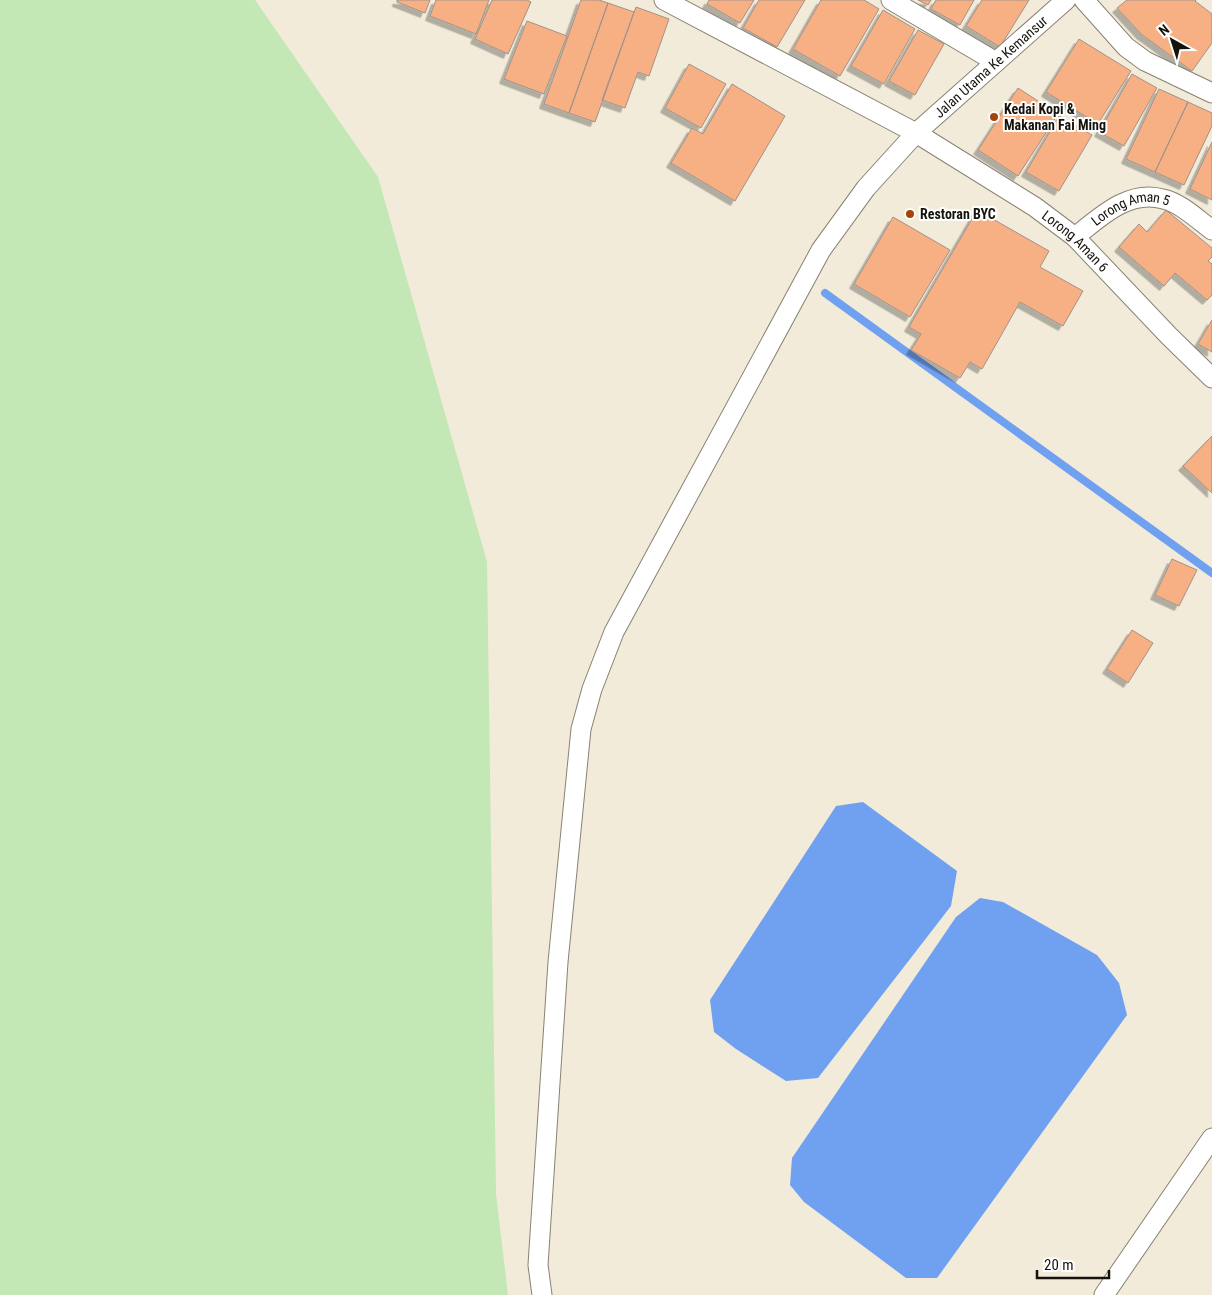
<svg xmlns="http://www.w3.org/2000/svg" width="1212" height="1295" font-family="'Roboto Condensed',sans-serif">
	<defs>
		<filter id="shadow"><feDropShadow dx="-4.5" dy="4.5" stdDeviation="0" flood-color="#0004"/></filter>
	</defs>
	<rect width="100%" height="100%" fill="#f2ebda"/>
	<path fill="#c3e7b5" d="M 0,0 L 255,0 L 378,177 L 487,562 L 496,1194 L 508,1295 L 0,1295 Z"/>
	<path fill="#70a1f0" d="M 863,802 L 957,871 L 951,906 L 818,1078 L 786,1081 L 736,1049 L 714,1032 L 710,1000 L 836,806 Z
		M 980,898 L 1003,902 L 1097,955 L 1119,983 L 1127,1015 L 937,1278 L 906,1278 L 804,1202 L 790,1185 L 792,1158 L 956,917 Z"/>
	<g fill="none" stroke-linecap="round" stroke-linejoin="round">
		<path stroke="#70a1f0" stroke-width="8" d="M 825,293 L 1212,573"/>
	</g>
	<path fill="#f7b084" stroke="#a19188" filter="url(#shadow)" d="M 397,0 L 430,0 L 425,13 L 397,2 Z
		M 436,0 L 489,0 L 476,34 L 430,16 Z
		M 492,0 L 527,0 L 531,2 L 508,54 L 475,39 Z
		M 581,0 L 599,0 L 608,3 L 569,113 L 544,104 Z
		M 709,0 L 754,0 L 740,23 L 707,4 Z
		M 759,0 L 805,0 L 777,47 L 743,28 Z
		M 821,0 L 864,0 L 879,9 L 840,76 L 793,49 Z
		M 918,0 L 931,0 L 928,5 Z
		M 936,0 L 974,0 L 960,25 L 931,9 Z
		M 982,0 L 1029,0 L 1000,47 L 966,26 Z
		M 1127,0 L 1196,0 L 1195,1 L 1212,14 L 1212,43 L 1192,71 L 1141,34 L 1117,8 Z
		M 608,3 L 634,12 L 595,122 L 569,113 Z
		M 636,7 L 669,19 L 649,76 L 638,72 L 625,108 L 602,100 Z
		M 883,10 L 915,29 L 884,84 L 851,66 Z
		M 527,21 L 567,36 L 544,94 L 504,79 Z
		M 918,30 L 944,44 L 915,95 L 889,81 Z
		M 1079,39 L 1131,71 L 1098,124 L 1046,92 Z
		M 689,64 L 726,84 L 701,128 L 665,108 Z
		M 1132,74 L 1157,88 L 1124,146 L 1099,132 Z
		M 732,84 L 785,116 L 735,201 L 671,163 L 692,128 L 703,134 Z
		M 1018,88 L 1058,114 L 1018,176 L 978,150 Z
		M 1159,89 L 1188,102 L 1155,172 L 1126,159 Z
		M 1188,102 L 1212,113 L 1212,126 L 1184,185 L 1155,172 Z
		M 1059,116 L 1092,135 L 1059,191 L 1026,172 Z
		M 1212,142 L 1212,200 L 1190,189 Z
		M 977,210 L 1049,251 L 1040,267 L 1083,291 L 1063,326 L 1020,302 L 982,369 L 970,362 L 960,378 L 911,350 L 921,334 L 909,327 Z
		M 1166,210 L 1212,248 L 1212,257 L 1208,261 L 1212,264 L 1212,295 L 1207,300 L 1175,273 L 1164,286 L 1119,247 L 1139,224 L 1147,232 Z
		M 893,217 L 950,250 L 910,317 L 854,284 Z
		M 1212,320 L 1212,352 L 1198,344 Z
		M 1212,436 L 1212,493 L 1183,466 Z
		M 1172,559 L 1197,570 L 1179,606 L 1155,595 Z
		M 1132,630 L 1153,643 L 1128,683 L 1107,669 Z"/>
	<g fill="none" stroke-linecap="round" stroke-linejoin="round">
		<defs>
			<g id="street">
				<path id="s1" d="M 664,0 L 916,133 L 1035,207 L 1075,237 L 1169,336 L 1212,378"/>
				<path d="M 891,0 L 996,62"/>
				<path d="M 1084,0 L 1126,47 L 1145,61 L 1212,93"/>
				<path id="s2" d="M 1075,237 C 1100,217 1129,189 1163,199 C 1181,203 1197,219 1212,230"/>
				<path id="s3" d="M 542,1295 L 538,1265 L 558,962 L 581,729 L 592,689 L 614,632 L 821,250 L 866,188 L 916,133 L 1066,0"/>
				<path d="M 1104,1295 L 1212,1138"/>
			</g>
		</defs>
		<use href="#street" stroke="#888272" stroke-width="21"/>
		<use href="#street" stroke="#fff" stroke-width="19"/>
	</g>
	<g fill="#a64308" stroke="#fff" stroke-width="2">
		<circle cx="994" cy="117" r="5"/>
		<circle cx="910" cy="214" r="5"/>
	</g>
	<g text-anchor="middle" stroke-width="4" stroke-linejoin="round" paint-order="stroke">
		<g font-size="14" fill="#16130d" stroke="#fff">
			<text dy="5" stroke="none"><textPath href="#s3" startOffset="1356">Jalan Utama Ke Kemansur</textPath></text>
			<text dy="5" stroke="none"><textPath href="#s2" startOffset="65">Lorong Aman 5</textPath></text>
			<text dy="5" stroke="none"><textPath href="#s1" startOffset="478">Lorong Aman 6</textPath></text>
		</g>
		<g font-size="14" font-weight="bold" fill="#16130d" stroke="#fff" text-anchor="start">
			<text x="1004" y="114">Kedai Kopi &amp;<tspan x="1004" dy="16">Makanan Fai Ming</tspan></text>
			<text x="920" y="219">Restoran BYC</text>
		</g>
	</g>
	<g transform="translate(1172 40) rotate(321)" stroke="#ffffff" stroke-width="4" paint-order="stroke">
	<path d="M0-4L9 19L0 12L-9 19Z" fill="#16130d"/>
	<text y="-8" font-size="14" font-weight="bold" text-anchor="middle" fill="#16130d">N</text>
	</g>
	<path d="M1037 1270v8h72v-8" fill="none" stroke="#16130d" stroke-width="2.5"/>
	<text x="1044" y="1270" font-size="15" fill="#16130d" stroke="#ffffff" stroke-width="4" paint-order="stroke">20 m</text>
</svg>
